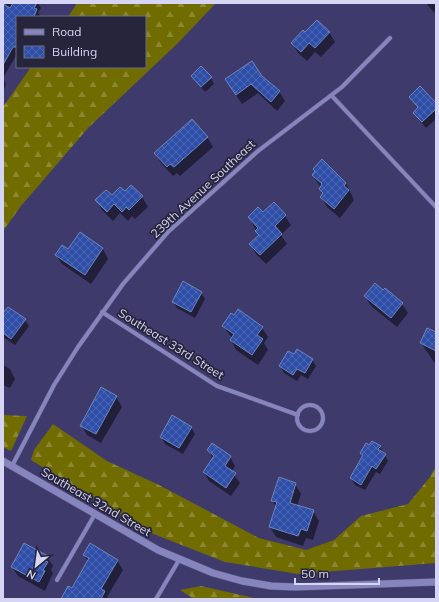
<svg xmlns="http://www.w3.org/2000/svg" width="439" height="602" font-family="Mulish,sans-serif">
	<defs>
		<pattern id="forest-firs" width="22" height="20" patternUnits="userSpaceOnUse"><rect width="22" height="20" fill="#716c00"/><path d="M5 1l3.5 6h-7zM16 11l3.5 6h-7z" fill="#8b8732"/></pattern>
		<pattern id="building-cross-hatch" width="8" height="8" patternUnits="userSpaceOnUse"><rect width="8" height="8" fill="#2f4ea7"/><path d="M0 0l8 8M0 8l8-8" fill="none" stroke="#4c67b4"/></pattern>
	</defs>
	<rect width="100%" height="100%" fill="#3f3a6c"/>
	<path fill="url(#forest-firs)" d="M 77,3 L 216,3 L 178,43 L 88,128 L 21,206 L 3,231 L 3,107 L 31,67 L 145,67 L 145,17 L 68,17 Z
		M 3,415 L 27,416 L 11,451 L 3,447 Z
		M 53,424 L 107,461 L 159,485 L 259,538 L 306,550 L 334,540 L 361,516 L 408,504 L 430,477 L 436,466 L 436,563 L 298,574 L 225,562 L 151,533 L 31,460 L 34,450 Z
		M 201,586 L 258,599 L 194,599 L 180,590 Z"/>
	<path fill="#0007" d="M 7,3 L 38,3 L 41,8 L 38,13 L 41,17 L 17,17 L 17,54 L 3,78 L 3,10 Z
		M 426,3 L 436,3 L 436,14 L 430,8 Z
		M 329,32 L 335,42 L 321,57 L 315,52 L 307,61 L 298,53 L 292,43 L 305,34 Z
		M 192,76 L 211,78 L 214,84 L 205,92 Z
		M 262,77 L 279,91 L 285,101 L 277,111 L 258,93 L 242,104 L 232,89 Z
		M 3,78 L 6,84 L 3,92 Z
		M 410,97 L 436,104 L 436,119 L 426,128 L 414,113 L 419,108 Z
		M 207,137 L 213,147 L 180,176 L 177,173 L 173,176 L 161,163 L 155,153 Z
		M 313,176 L 346,183 L 354,200 L 340,218 L 327,207 L 321,197 L 323,195 L 320,189 L 321,188 Z
		M 131,186 L 142,197 L 148,207 L 135,219 L 132,216 L 128,221 L 120,213 L 113,221 L 102,210 L 97,201 L 125,193 Z
		M 274,204 L 285,216 L 291,225 L 281,235 L 287,244 L 266,264 L 256,254 L 251,245 L 259,236 L 249,217 L 263,214 Z
		M 80,234 L 103,249 L 108,259 L 91,284 L 62,264 L 56,255 L 69,251 Z
		M 201,293 L 205,299 L 195,318 L 177,308 L 173,302 Z
		M 365,296 L 402,304 L 408,313 L 397,327 L 371,306 Z
		M 3,317 L 25,320 L 29,326 L 15,345 L 3,337 Z
		M 223,326 L 262,328 L 268,337 L 264,343 L 268,350 L 258,365 L 236,350 L 231,340 L 232,338 Z
		M 436,333 L 436,365 L 421,343 Z
		M 294,356 L 312,359 L 316,366 L 308,379 L 301,375 L 297,381 L 284,373 L 280,366 Z
		M 3,365 L 10,369 L 15,379 L 10,388 L 3,385 Z
		M 116,397 L 122,407 L 101,443 L 87,435 L 81,425 Z
		M 191,427 L 195,434 L 183,454 L 165,444 L 161,437 Z
		M 370,447 L 380,447 L 388,461 L 380,474 L 376,472 L 365,490 L 355,485 L 351,478 L 364,457 L 361,453 Z
		M 208,450 L 230,457 L 235,466 L 232,472 L 240,483 L 231,496 L 209,481 L 204,472 L 213,459 Z
		M 295,484 L 301,494 L 297,506 L 313,511 L 319,521 L 313,540 L 306,538 L 303,546 L 276,537 L 270,527 L 276,507 L 272,500 Z
		M 84,555 L 117,560 L 123,570 L 107,597 L 109,599 L 64,599 L 73,590 L 88,561 Z
		M 47,557 L 53,566 L 51,570 L 53,573 L 45,591 L 18,576 L 12,567 Z"/>
	<path fill="url(#building-cross-hatch)" stroke="#6e85b9" d="M 13,3 L 37,3 L 34,8 L 37,9 L 34,17 L 17,17 L 17,47 L 13,47 L 3,65 L 3,4 L 10,8 Z
		M 317,20 L 330,32 L 315,48 L 309,43 L 301,52 L 291,43 L 303,30 L 305,32 Z
		M 252,61 L 262,76 L 280,91 L 271,102 L 251,84 L 236,95 L 225,79 Z
		M 201,66 L 212,77 L 201,87 L 191,76 Z
		M 420,86 L 436,103 L 436,109 L 422,122 L 413,113 L 418,107 L 409,97 Z
		M 192,119 L 208,137 L 174,167 L 170,164 L 167,167 L 154,153 Z
		M 322,159 L 346,183 L 344,186 L 349,190 L 334,209 L 320,197 L 323,193 L 319,189 L 322,184 L 312,175 L 315,171 L 313,169 Z
		M 131,185 L 143,196 L 129,210 L 126,207 L 122,212 L 114,204 L 107,212 L 95,200 L 106,190 L 112,195 L 120,187 L 125,191 Z
		M 274,202 L 286,215 L 275,226 L 282,234 L 260,255 L 249,244 L 259,235 L 255,231 L 258,228 L 248,217 L 258,207 L 263,212 Z
		M 80,232 L 103,248 L 85,275 L 55,255 L 62,245 L 68,249 Z
		M 183,281 L 202,292 L 191,312 L 172,302 Z
		M 375,283 L 383,290 L 385,288 L 403,303 L 391,318 L 364,296 Z
		M 8,307 L 26,319 L 11,339 L 3,333 L 3,313 Z
		M 238,309 L 263,327 L 257,335 L 263,339 L 252,355 L 230,340 L 234,334 L 222,326 L 231,313 L 234,315 Z
		M 427,328 L 436,332 L 436,351 L 420,343 Z
		M 297,349 L 313,359 L 305,373 L 297,369 L 293,375 L 279,366 L 288,351 L 294,354 Z
		M 101,387 L 117,396 L 96,434 L 80,426 Z
		M 172,415 L 192,427 L 179,448 L 160,437 Z
		M 372,441 L 381,446 L 378,449 L 386,454 L 376,469 L 372,466 L 361,485 L 350,478 L 363,455 L 360,453 L 366,443 L 369,445 Z
		M 212,443 L 231,456 L 225,466 L 236,473 L 226,488 L 203,472 L 214,456 L 207,450 Z
		M 279,477 L 296,483 L 290,503 L 314,510 L 307,531 L 301,529 L 298,536 L 269,527 L 277,502 L 271,501 Z
		M 24,543 L 48,556 L 45,561 L 48,562 L 43,570 L 45,571 L 39,582 L 11,567 Z
		M 90,543 L 118,560 L 101,589 L 105,591 L 101,599 L 61,599 L 68,586 L 72,588 L 89,558 L 83,555 Z"/>
	<g fill="none" stroke-linecap="round" stroke-linejoin="round">
		<defs>
			<path id="minor" d="M 332,96 L 436,207
				M 102,312 L 217,386 L 298,415
				M297 418a13 13 0 1 1 26 0a13 13 0 1 1-26 0Z
				M 12,466 L 54,385 L 78,347 L 123,284 L 168,232 L 258,151 L 342,87 L 390,38
				M 57,580 L 95,514
				M 156,599 L 179,560"/>
			<path id="tertiary" d="M 3,461 L 158,550 L 213,573 L 242,581 L 271,586 L 295,587 L 436,582"/>
		</defs>
		<use href="#minor" stroke="#57537d" stroke-width="5"/>
		<use href="#tertiary" stroke="#57537d" stroke-width="8"/>
		<use href="#minor" stroke="#8785bd" stroke-width="4"/>
		<use href="#tertiary" stroke="#8785bd" stroke-width="7"/>
	</g>
	<g text-anchor="middle" stroke-width="3.5" stroke-linejoin="round" paint-order="stroke">
		<g font-size="12" fill="#d6d6f4" stroke="#27253c">
			<text transform="translate(203 189) rotate(-43)" y="4">239th Avenue Southeast</text>
			<text transform="translate(171 344) rotate(32)" y="4">Southeast 33rd Street</text>
			<text transform="translate(96 502) rotate(30)" y="4">Southeast 32nd Street</text>
		</g>
	</g>
	<rect width="439" height="602" fill="none" stroke="#d6d6f4" stroke-width="8"/>
	<rect x="16" y="16" width="130" height="52" fill="#27253c" stroke="#6d6c86"/>
	<rect x="24" y="29" width="20" height="6" fill="#8785bd" stroke="#6d6c86"/>
	<text x="52" y="36" font-size="12" fill="#d6d6f4">Road</text>
	<rect x="24" y="46" width="20" height="12" fill="url(#building-cross-hatch)" stroke="#6d6c86"/>
	<text x="52" y="56" font-size="12" fill="#d6d6f4">Building</text>
	<g transform="translate(36 566) rotate(209)" stroke="#27253c" stroke-width="3" paint-order="stroke">
	<path d="M0-3L7 15L0 10L-7 15Z" fill="#d6d6f4"/>
	<text y="-6" font-size="11" font-weight="bold" text-anchor="middle" fill="#d6d6f4">N</text>
	</g>
	<path d="M295 578v6h84v-6" fill="none" stroke="#d6d6f4" stroke-width="2"/>
	<text x="301" y="578" font-size="12" fill="#d6d6f4" stroke="#27253c" stroke-width="3" paint-order="stroke">50 m</text>
</svg>
